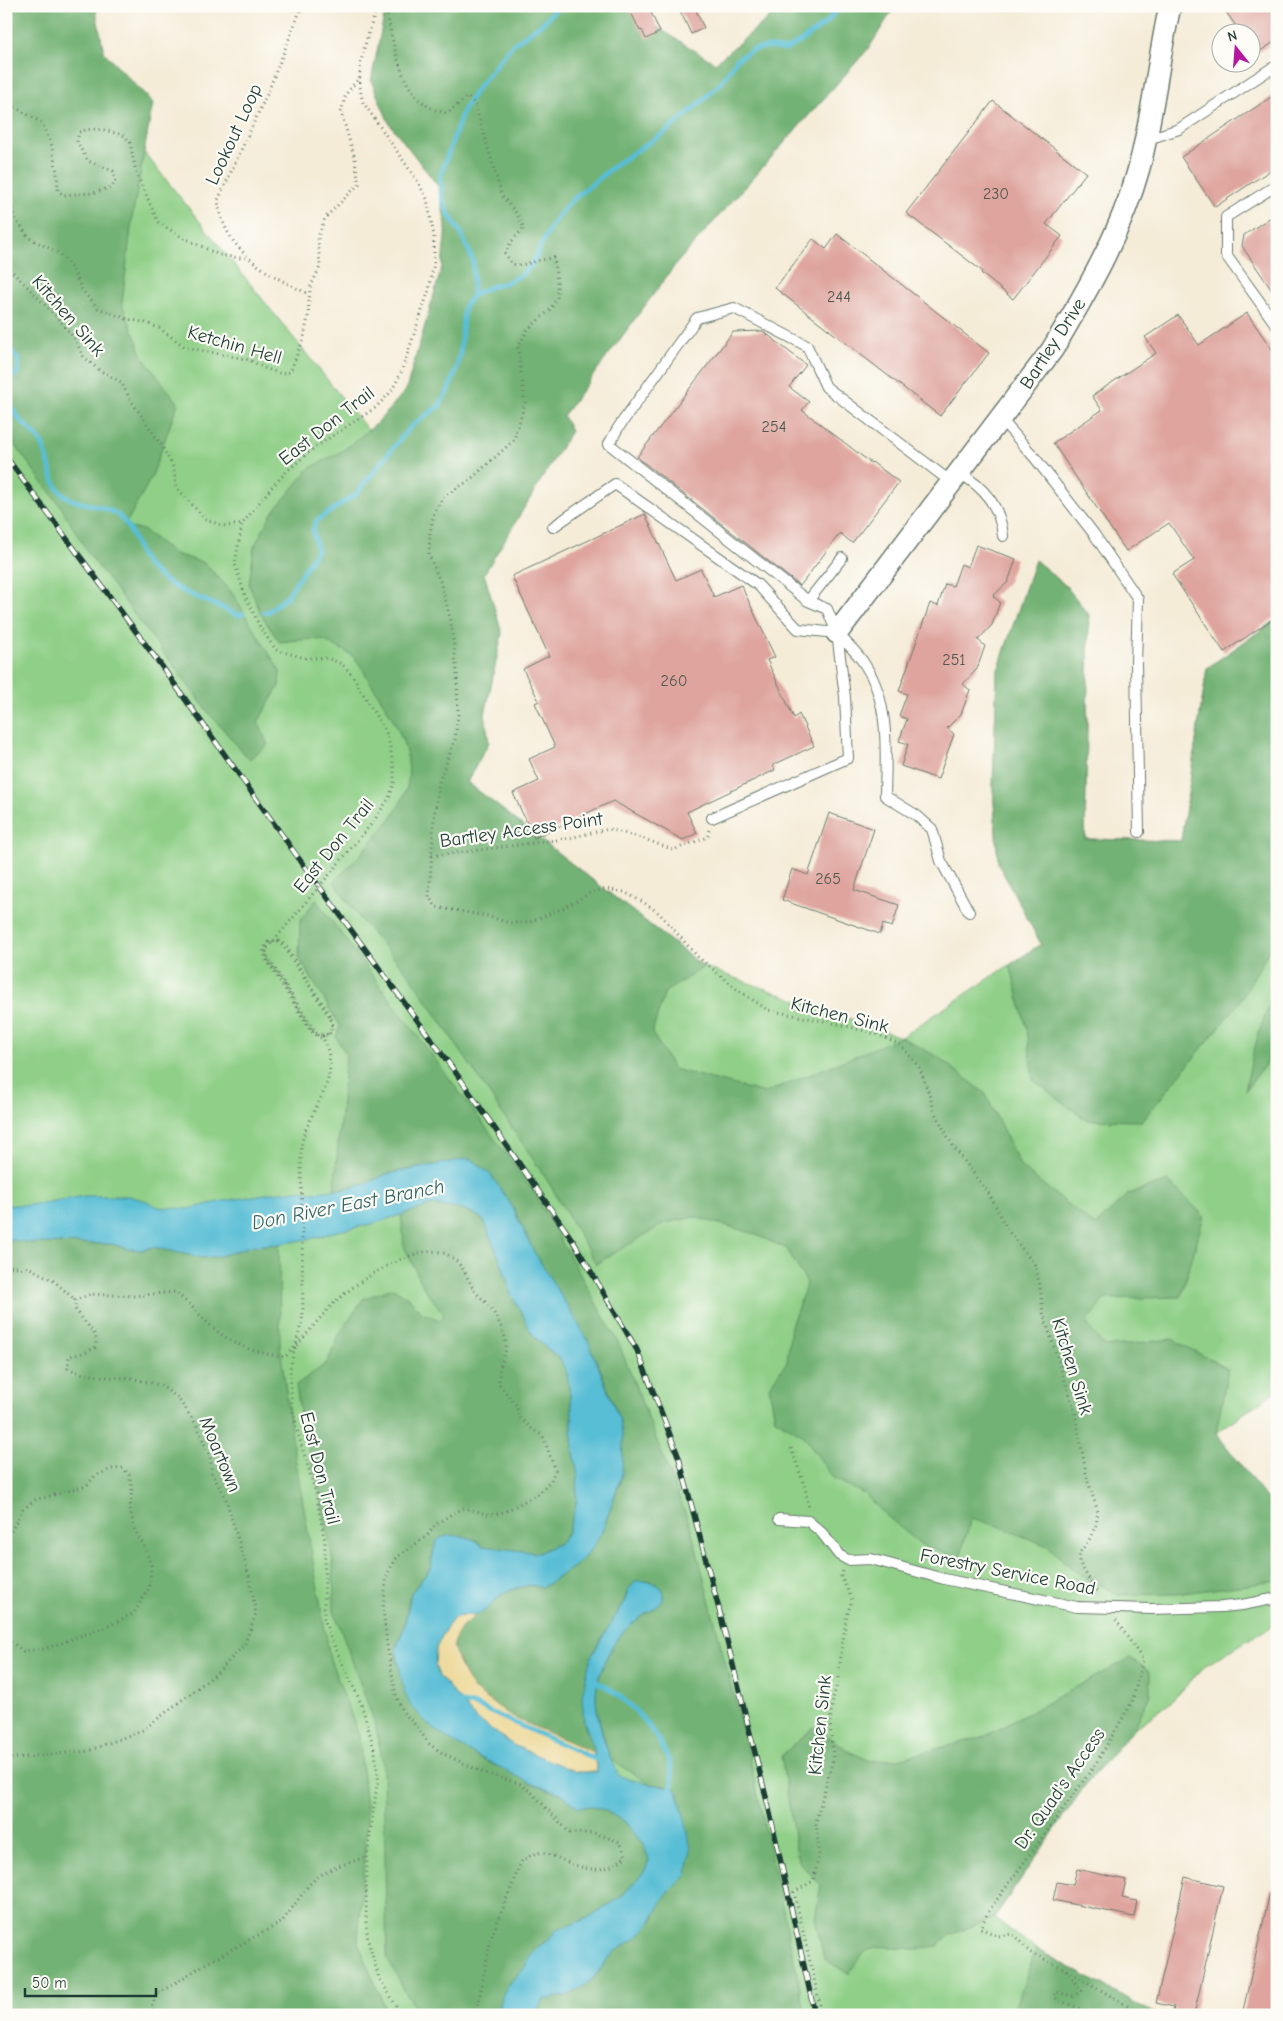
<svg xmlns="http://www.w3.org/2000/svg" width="1283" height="2021" font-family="'Comic Neue',sans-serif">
	<rect width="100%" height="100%" fill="#fdfcf7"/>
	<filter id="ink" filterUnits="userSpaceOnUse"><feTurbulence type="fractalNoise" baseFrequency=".02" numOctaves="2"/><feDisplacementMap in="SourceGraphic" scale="10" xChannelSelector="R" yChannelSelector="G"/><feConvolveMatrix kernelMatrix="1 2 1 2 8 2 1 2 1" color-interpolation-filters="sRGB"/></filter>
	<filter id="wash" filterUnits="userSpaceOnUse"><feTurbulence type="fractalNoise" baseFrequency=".0096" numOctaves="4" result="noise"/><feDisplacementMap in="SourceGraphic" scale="20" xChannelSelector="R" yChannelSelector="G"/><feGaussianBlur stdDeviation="1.12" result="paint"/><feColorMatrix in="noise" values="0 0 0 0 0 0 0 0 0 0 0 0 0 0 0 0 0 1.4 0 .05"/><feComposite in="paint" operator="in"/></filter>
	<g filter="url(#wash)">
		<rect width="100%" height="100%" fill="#f5ecd8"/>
		<path fill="#8fcf87" stroke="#57865e" d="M 6,6 L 26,6 L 484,574 L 502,633 L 485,714 L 489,742 L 467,782 L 704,967 L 901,1037 L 1041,944 L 998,863 L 993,787 L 997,673 L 1035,560 L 1065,585 L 1089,615 L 1085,839 L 1181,841 L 1207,668 L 1277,619 L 1277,1390 L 1216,1433 L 1277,1512 L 1277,1623 L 1206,1665 L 1170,1703 L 1134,1729 L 1088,1781 L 994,1918 L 1036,1949 L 1157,2015 L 6,2015 Z"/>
		<path fill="#73b274" stroke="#497854" d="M 6,6 L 95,6 L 104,52 L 153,103 L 132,219 L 122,304 L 144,359 L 178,403 L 152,476 L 124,527 L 143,530 L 175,554 L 204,563 L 230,590 L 280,671 L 279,686 L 258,722 L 268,745 L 249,759 L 209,713 L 89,554 L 61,507 L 6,433 Z
			M 386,6 L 623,6 L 715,63 L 783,6 L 895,6 L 869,48 L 676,264 L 563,416 L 571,431 L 484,574 L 502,633 L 485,714 L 489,742 L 467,782 L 704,967 L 665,992 L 652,1033 L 674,1069 L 765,1093 L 901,1037 L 938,1057 L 985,1093 L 1021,1167 L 1095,1226 L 1128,1194 L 1168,1181 L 1204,1216 L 1181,1297 L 1105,1299 L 1086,1322 L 1104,1347 L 1172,1339 L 1228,1369 L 1216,1433 L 1277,1512 L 1277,1581 L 1175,1594 L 1118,1595 L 1103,1586 L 1092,1583 L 1070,1567 L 1048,1546 L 995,1525 L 971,1518 L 960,1558 L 923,1546 L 889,1518 L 864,1494 L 833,1478 L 803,1435 L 775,1419 L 769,1386 L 787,1362 L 791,1326 L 807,1283 L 787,1249 L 752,1233 L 695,1217 L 665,1223 L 596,1264 L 549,1183 L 411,977 L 360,919 L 334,882 C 356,858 403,815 408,782 C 413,745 388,710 369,680 C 365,673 360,664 355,658 C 351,654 327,641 321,640 C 309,638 292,641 279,642 L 261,614 L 249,585 L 254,547 L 272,513 L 310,468 L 344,450 L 376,424 L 406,390 L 442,267 L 446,226 L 438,186 L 389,123 L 371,81 Z
			M 1035,560 L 1065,585 L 1089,615 L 1085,839 L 1181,841 L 1207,668 L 1277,619 L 1277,936 L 1239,1003 L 1142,1121 L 1086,1120 L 1033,1080 L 1027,1029 L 1010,965 L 1041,944 L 998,863 L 993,787 L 997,673 Z
			M 316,900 L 532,1189 L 619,1344 L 691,1528 L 751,1764 L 806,2015 L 535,2015 L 542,2000 L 569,1995 L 593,1979 L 615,1951 L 635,1939 L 654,1918 L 660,1902 L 668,1892 L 683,1879 L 689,1866 L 679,1793 L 672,1787 L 650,1784 L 611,1760 C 605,1741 598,1720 596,1700 C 595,1682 607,1652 618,1638 C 628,1624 646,1614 660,1604 L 661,1588 L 649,1580 L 628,1590 C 620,1615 601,1634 591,1658 C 586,1670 582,1710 584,1723 C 586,1733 593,1742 593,1752 L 514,1718 L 472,1689 L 454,1652 L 454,1640 L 463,1625 L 471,1618 L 486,1610 L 502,1593 L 529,1585 L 540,1587 L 545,1586 L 588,1554 L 603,1529 L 621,1479 L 620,1421 L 601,1371 L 591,1350 L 533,1250 L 515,1211 L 491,1175 L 472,1159 L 419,1167 L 387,1174 L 365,1184 L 334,1191 L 346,1054 L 336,1037 L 340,1026 L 299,958 L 300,921 Z
			M 1277,991 L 1277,1049 L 1245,1091 C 1252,1056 1259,1022 1277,991 Z
			M 432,1205 L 466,1210 L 478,1216 L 484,1221 L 503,1267 L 511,1295 L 523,1315 L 527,1326 L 537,1340 L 560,1359 L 567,1374 L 572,1409 L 572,1439 L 578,1478 L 576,1505 L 568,1533 L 560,1543 L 538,1553 L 482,1546 L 477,1540 L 452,1535 L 433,1552 L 430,1569 L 415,1588 L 409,1599 L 404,1628 L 397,1644 L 396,1655 L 399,1667 L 431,1727 L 483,1760 L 549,1790 L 561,1793 L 578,1808 L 590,1806 L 604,1810 L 624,1821 L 644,1845 L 649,1861 L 644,1872 L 620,1898 L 588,1918 L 555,1931 L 552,1937 L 542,1944 L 527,1966 L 509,1983 L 497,2015 L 423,2015 L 408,1997 L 387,1958 L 383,1766 L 376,1727 L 334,1611 L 333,1562 L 319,1488 L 302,1428 L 296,1385 L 327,1363 L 339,1335 L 363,1299 L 393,1288 L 409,1298 L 422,1313 L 440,1320 L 444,1314 L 424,1288 L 404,1246 L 401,1214 Z
			M 6,1239 L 32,1243 L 112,1244 L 129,1249 L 143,1250 L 153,1247 L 202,1258 L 220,1256 L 251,1246 L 279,1244 L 280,1345 L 293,1445 L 330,1659 L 359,1735 L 367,1820 L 358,1942 L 388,2015 L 6,2015 Z
			M 1130,1658 L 1150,1671 L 1150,1695 L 1134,1729 L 1088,1781 L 994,1918 L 949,1935 L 938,1946 C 929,1947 919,1950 911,1949 C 877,1946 868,1940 849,1974 L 824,1959 L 815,1918 L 821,1885 L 798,1861 L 781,1756 L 814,1727 L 850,1752 L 871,1761 L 898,1759 L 986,1736 Z
			M 1036,1949 L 1157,2015 L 1038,2015 L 1016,2006 Z"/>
		<path fill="#eeda9e" stroke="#868c69" d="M 470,1614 L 476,1616 L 463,1625 L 454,1640 L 453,1646 L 459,1665 L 473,1689 L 514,1718 L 593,1752 L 597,1772 L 576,1772 L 553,1763 L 513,1745 L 474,1717 L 439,1676 L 435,1665 L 436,1648 L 445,1630 L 454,1618 Z"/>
		<path fill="#58bed5" stroke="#3c7e84" d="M 466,1159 L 472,1159 L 491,1175 L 512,1206 L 533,1250 L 587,1338 L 620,1421 L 623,1438 L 622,1474 L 603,1529 L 594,1545 L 580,1562 L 545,1586 L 540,1587 L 529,1585 L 507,1591 L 498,1597 L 486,1610 L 476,1616 L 463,1615 L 454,1618 L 445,1630 L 436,1648 L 435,1665 L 439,1676 L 474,1717 L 513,1745 L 576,1772 L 597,1772 L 593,1746 L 584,1722 L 582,1696 L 588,1668 L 591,1657 L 603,1636 L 624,1603 L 628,1590 L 635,1582 C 646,1578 671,1585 662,1601 C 659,1607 649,1611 644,1615 C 635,1621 624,1630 618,1638 C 607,1652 595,1681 596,1699 C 597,1719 608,1759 619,1776 L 650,1784 L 677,1789 L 687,1827 L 691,1850 L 687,1874 L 679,1883 L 668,1892 L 647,1927 L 635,1939 L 615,1951 L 589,1983 L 569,1995 L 543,2000 L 535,2015 L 497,2015 L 503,1994 L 509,1983 L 527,1966 C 525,1953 548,1944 555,1931 L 588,1918 L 620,1898 L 644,1872 L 649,1861 L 644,1845 L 624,1821 L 604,1810 L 590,1806 L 578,1808 L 561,1793 L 532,1784 L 460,1747 L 431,1727 L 411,1707 L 404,1691 L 396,1649 L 404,1628 L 411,1593 L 430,1569 L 436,1541 C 449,1531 471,1535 483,1546 L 538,1553 L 560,1543 L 568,1533 L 576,1505 L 578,1478 L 572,1439 L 572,1409 L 567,1374 L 560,1359 L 537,1340 L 527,1326 L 523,1315 L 511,1295 L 503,1267 L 484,1221 L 478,1216 L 466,1210 L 432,1205 L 372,1224 L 329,1233 L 320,1237 L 279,1244 L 251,1246 L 220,1256 L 202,1258 L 153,1247 L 143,1250 L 129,1249 L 112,1244 L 32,1243 L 6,1239 L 6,1205 L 30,1205 L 85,1196 L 128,1196 L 147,1201 L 158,1207 L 189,1209 L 218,1202 L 271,1193 L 297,1190 L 315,1192 L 346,1189 L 365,1184 L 387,1174 Z"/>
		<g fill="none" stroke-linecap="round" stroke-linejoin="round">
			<path stroke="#58bed5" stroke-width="5" d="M 473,295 L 473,261 L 461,233 L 449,215 L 442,197 L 440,177 L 463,111 L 476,90 L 512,45 L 544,22 L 558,6
				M 6,344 L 19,361 L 18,372 L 8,381 C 8,392 9,402 14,411 C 20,424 34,430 41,442 C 51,459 48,481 63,494 C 76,506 101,503 116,514 C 130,523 134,542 141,556 C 143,561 149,567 153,571 C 176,593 209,600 237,615 L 243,614
				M 264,612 L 268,612 L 288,595 L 317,550 L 313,530 L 316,521 L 356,494 L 410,427 L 439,406 L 448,391 L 456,370 L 460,354 L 464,307 L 473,295 L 490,287 L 505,283 L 521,275 L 531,266 L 552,224 L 571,201 L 619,162 L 664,133 L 688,114 L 721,83 L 737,59 L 752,50 L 769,47 L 785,50 L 800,42 L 826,23 L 837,10
				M 594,1681 C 625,1691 684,1756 670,1791
				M 457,1702 L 477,1706 L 599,1761"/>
		</g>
		<g id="blocks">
			<path fill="#dea49d" d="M 628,6 L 648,6 L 660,32 L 646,39 L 642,30 L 640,31 Z
				M 678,6 L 694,6 L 704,28 L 691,34 Z
				M 1222,6 L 1277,6 L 1277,40 L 1250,58 L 1250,32 L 1240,32 Z
				M 1277,93 L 1277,166 L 1215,207 L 1181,157 Z
				M 993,101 L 1086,173 L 1046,224 L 1062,236 L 1013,299 L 981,273 L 982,271 L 906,213 Z
				M 1277,213 L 1277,298 L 1242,246 L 1244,235 Z
				M 837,234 L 989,353 L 940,416 L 775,288 L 813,239 L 826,249 Z
				M 1247,313 L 1277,357 L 1277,616 L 1224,652 L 1172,574 L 1194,560 L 1169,523 L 1126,551 L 1053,443 L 1102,410 L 1092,396 L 1156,353 L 1145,337 L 1178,315 L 1199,345 Z
				M 763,331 L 806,365 L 789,387 L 809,402 L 802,410 L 871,463 L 872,462 L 899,482 L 852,543 L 840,533 L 800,586 L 637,457 L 733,332 Z
				M 645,514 L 676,580 L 701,569 L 714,597 L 741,585 L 775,657 L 767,660 L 794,718 L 799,714 L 814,746 L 773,765 L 775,770 L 687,812 L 697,833 L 683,840 L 613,801 L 534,838 L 513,793 L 539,781 L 529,759 L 555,747 L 535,703 L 539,701 L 523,669 L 549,656 L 512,576 Z
				M 976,545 L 1016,559 L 1008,582 L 993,596 L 1000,602 L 992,625 L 978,640 L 985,646 L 977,669 L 963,684 L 970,690 L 961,714 L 947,728 L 954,734 L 938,779 L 901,766 L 908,744 L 899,741 L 907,719 L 899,716 L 907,694 L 899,691 L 930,603 L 938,606 L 945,584 L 953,586 L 961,564 L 968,567 Z
				M 829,813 L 874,829 L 854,890 L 899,905 L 892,927 L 883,924 L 880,934 L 782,900 L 792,869 L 808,875 Z
				M 1077,1869 L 1126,1880 L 1122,1898 L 1137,1901 L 1134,1917 L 1053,1900 L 1057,1882 L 1073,1885 Z
				M 1185,1877 L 1223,1886 L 1194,2015 L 1172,2015 L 1174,2007 L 1156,2003 Z
				M 1271,1888 L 1277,1889 L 1277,2015 L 1242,2015 Z"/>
		</g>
	</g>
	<g filter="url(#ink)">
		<use href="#blocks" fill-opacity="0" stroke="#6a7a6d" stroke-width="1"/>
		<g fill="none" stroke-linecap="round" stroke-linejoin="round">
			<defs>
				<path id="lane" d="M 1145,140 L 1179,129 L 1272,68 L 1277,75
					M 1277,185 L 1226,217 L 1226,255 L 1277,326
					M 1000,418 L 1035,458 L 1094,534 L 1138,599 L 1136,663 L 1139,832
					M 958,472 C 984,487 1000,506 1003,536
					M 553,527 L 615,484 L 758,585 L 798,629 L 837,633 C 846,643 858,653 865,665 C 890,702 886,753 885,796 L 916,815 L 932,829 L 941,861 L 969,912
					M 842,558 L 808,601 L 609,444 L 618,428 L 697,318 L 734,308 L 807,346 L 826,387 L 951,482
					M 712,818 L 848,758 L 845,697 L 837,633 L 827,609 L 808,601
					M 779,1519 L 808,1521 L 822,1533 L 839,1555 L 848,1560 L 871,1559 L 944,1579 L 1077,1607 L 1151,1609 L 1222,1607 L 1242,1605 L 1277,1598"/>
				<path id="street" d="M 837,633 L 1052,350 C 1086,293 1121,233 1139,168 C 1153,115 1158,60 1170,6"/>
			</defs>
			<use href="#lane" stroke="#6a7a6d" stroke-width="12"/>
			<use href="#street" stroke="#6a7a6d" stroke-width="24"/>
			<path stroke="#6a7a6d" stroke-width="3" stroke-dasharray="1 4" stroke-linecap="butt" d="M 302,6 L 268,92 L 218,200 C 223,250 267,275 309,294
				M 385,6 C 395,44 399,107 448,113 L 467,97 L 475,104 L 502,196 L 517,214 L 524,228 L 511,242 L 505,253 L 512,264 C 527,267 539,258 554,258 L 557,281 L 557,298 L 549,311 L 528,329 L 518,347 L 525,403 L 514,440 L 470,480 L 443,497 L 434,513 L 430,533 L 429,555 L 440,581 L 451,621 L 457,672 L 458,715 L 455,739 L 439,782 L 434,818 L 429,897 L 436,907 L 487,916 L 510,923 L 530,922 L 563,908 L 590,893 L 606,889 L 624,892 L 643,902 L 659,913 L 698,957 L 738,990 L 768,1010 L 843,1025 L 879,1035 L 900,1045 L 920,1068 L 936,1115 L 953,1146 L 989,1194 L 1009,1232 L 1035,1265 L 1040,1286 L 1043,1313 L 1075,1412 L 1087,1478 L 1098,1512 L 1096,1525 L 1088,1542 L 1080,1552 L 1079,1562 L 1098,1594
				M 6,102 L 42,123 L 51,143 L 57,172 L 58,190 L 63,195 L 93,193 L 112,187 L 116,180 L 113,171 L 88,161 L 77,142 L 79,132 C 95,126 109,131 125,136 L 130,143 L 136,172 L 158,222 L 180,236 L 219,255 L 248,259
				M 6,195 L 17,221 L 29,238 L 59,253 L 72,268 L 82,290 L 98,308 L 127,319 L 143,322 L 159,328 L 185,347 L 250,360 L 264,368 L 282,374 L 290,372 L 304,337 L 308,317 L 310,288 L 320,267 L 318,237 L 325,218 L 359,184 L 355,159 L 341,112 L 346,94 L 359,78
				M 6,265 L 57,317 L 75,339 L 83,356 L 99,370 L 121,382 L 130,399 L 162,446 L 174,469 L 176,487 L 206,520 L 225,526 L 242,524
				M 373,822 L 389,798 L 394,784 L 394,768 L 388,736 L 352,675 L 342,664 L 327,658 L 305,658 L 276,650 L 261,629 L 245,595 L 235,564 L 242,524 L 272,487 L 287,471 L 314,448 L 375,408 L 391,392 L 401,373 L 429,290 L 434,263 L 434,236 L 427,199 L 418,182 L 363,102 C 353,69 368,38 377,6
				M 432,856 L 564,839 L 609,829 L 642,838 L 673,850 L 708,837 L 709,829
				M 323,1036 L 327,1035 L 332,1027 L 330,1018 L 284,947 L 278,942 L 268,942 L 263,950 L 266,959 L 311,1031 L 319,1037 L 323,1038 C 339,1071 324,1090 310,1120 C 308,1126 304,1132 303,1138 C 301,1145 301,1152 301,1158 L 303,1316 L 290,1368 L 292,1407 L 297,1430 L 316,1494 L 325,1542 L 324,1618 L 330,1637 L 361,1703 L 375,1752 L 378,1778 L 367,1857 L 366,1922 L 368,1941 L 379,1978 L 402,2015
				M 6,1266 L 30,1268 L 54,1281 L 75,1300
				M 791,1448 L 805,1487 L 809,1509
				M 6,1540 L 23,1509 L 35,1500 L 86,1486 L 95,1476 L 111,1469 L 123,1468 L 129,1475 L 132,1488 L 130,1509 L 135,1531 L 144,1546 L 151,1565 L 149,1588 L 134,1613 L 108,1626 L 44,1649 L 23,1651 L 11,1642 L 6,1635
				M 1116,1620 L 1143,1660 L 1132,1702 L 1095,1765 L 990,1909 L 980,1928 L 998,1936 L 1012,1934 L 1019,1939 L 1029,1952 L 1065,1969 L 1143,2015
				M 6,1759 L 88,1751 L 143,1730 L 216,1674 L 244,1645 L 256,1614 L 249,1576 L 225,1496 L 212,1474 L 210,1456 L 196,1424 L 177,1397 L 160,1385 L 131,1378 L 105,1377 L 79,1373 L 68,1368 L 69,1356 L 87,1352 L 96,1347 L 96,1336 L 75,1309 L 75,1300 L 91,1294 L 133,1296 L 175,1292 C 191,1304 202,1319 217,1331 C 237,1347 260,1354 285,1357 C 302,1341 315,1323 331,1306 C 351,1285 419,1238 448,1255 C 464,1264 466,1278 475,1291 C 478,1296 484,1300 488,1305 C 495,1313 507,1335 506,1346 C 506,1354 501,1361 500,1368 C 499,1373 499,1379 499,1384 L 516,1405 L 520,1418 L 532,1429 L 543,1436 L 555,1470 L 551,1480 L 538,1494 L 504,1512 L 491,1515 L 464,1508 L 450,1515 L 435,1525 L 427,1536 L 397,1557 L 387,1574 L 383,1609 L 387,1645 L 396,1696 L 404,1713 L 418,1728 L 428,1743 L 442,1753 L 482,1772 L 520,1784 L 532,1793 L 570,1833 L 594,1833 L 620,1842 L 626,1856 C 605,1876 585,1870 560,1859 C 554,1856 544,1852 537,1853 C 532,1854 527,1858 522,1860 L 491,1938 L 476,2015
				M 1066,1970 L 1081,1991 L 1073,1996 L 1056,1992 L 1054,1996 L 1058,2000 L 1086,2011 L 1089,2015
				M 820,2005 L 794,1892 L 813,1881 L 819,1856 L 816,1821 L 833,1759 L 830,1722 L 833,1698 L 837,1684 L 846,1619 L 852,1600 L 841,1576 L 843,1570
				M 155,2015 L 151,2009 L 156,1995 L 205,1964 L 282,1922 L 308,1886 L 317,1877 L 338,1866 L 367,1857"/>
			<use href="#lane" stroke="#fff" stroke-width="10"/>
			<use href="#street" stroke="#fff" stroke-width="21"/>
			<defs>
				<path id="rail" d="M 6,457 L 163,668 L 297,856 L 461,1080 L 573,1241 L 637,1350 L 679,1458 L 720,1613 L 769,1809 L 815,2015"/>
			</defs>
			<use href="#rail" stroke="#1f3d34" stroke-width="5.5"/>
			<use href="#rail" stroke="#fdfcf7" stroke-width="4" stroke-dasharray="11" stroke-linecap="butt"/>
			<path stroke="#6a7a6d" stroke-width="3" stroke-dasharray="1 4" stroke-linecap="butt" d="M 323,1036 L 319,1036 L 313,1031 L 267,958 L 265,950 L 270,941 L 280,941 L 286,946 L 331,1017 L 333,1027 L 329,1035 L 319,1034 L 314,1030 L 268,958 L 266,950 L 373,822"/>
		</g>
	</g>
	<g text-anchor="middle" stroke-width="4.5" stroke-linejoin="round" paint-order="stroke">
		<g font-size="16" fill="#4f574e">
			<text x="996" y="199">230</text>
			<text x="839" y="302">244</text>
			<text x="774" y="432">254</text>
			<text x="954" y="665">251</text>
			<text x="674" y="686">260</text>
			<text x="828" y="884">265</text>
		</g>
		<g font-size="19" fill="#1f3d34" stroke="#fdfcf7">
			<text transform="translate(233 134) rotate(-65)" y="7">Lookout Loop</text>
			<text transform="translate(69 315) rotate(49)" y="7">Kitchen Sink</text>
			<text transform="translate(1052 343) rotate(-57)" y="7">Bartley Drive</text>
			<text transform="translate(235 344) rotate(16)" y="7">Ketchin Hell</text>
			<text transform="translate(326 425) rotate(-38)" y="7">East Don Trail</text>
			<text transform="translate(521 829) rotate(-8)" y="7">Bartley Access Point</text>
			<text transform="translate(333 845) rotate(-51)" y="7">East Don Trail</text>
			<text transform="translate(840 1014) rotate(14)" y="7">Kitchen Sink</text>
			<text transform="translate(1073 1366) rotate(73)" y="7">Kitchen Sink</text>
			<text transform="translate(221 1454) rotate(67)" y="7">Moartown</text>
			<text transform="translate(321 1468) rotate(76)" y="7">East Don Trail</text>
			<text transform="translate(1008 1571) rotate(11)" y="7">Forestry Service Road</text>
			<text transform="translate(819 1725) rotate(-84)" y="7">Kitchen Sink</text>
			<text transform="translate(1059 1788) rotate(-55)" y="7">Dr. Quad's Access</text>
		</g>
		<g font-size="20" font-style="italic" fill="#306464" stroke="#fdfcf7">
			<text transform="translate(348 1204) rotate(-11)" y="7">Don River East Branch</text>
		</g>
	</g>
	<rect width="1283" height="2021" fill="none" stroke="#fdfcf7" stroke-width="25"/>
	<g transform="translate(1236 48) rotate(343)"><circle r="24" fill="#fdfcf7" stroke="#a4b0a9"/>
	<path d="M0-4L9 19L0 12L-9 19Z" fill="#b5179e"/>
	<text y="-8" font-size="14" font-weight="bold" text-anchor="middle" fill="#1f3d34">N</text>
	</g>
	<path d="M25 1988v8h131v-8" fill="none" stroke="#1f3d34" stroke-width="2.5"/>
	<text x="32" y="1988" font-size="15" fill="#1f3d34" stroke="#fdfcf7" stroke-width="4" paint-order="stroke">50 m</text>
</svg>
